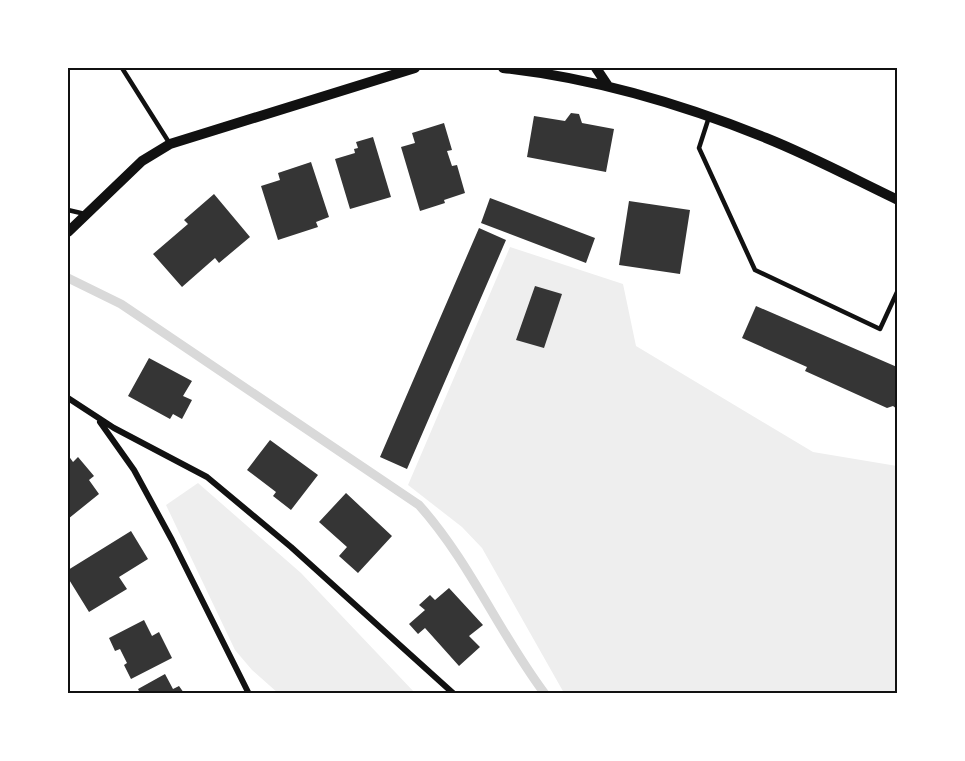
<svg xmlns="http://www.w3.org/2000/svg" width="965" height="761" font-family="Quicksand,sans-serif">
	<rect width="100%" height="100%" fill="#fff"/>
	<path fill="#eee" d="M 510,247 L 623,284 L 636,346 L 813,452 L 897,466 L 897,693 L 564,693 L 482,548 L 462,527 L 408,485 Z
		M 198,483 L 301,573 L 415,693 L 278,693 L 252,670 L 235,650 L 166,505 Z"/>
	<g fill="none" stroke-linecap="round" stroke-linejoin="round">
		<path stroke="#d9d9d9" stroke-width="9" d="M 68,278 L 121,304 L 419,505 C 470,562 499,633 545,694"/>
	</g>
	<path fill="#353535" d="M 571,113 L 579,114 L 582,123 L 614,129 L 606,172 L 527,157 L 534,116 L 565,121 Z
		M 444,123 L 452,150 L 447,151 L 452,166 L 457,165 L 465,193 L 444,200 L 445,203 L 420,211 L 401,147 L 415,143 L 412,133 Z
		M 373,137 L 391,197 L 350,209 L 335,159 L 355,153 L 354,149 L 358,148 L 356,142 Z
		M 311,162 L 329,217 L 316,222 L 318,227 L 278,240 L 261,186 L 280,180 L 278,173 Z
		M 214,194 L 250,237 L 219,263 L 215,258 L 182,287 L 153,254 L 188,224 L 184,220 Z
		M 490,198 L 595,238 L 586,263 L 481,223 Z
		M 629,201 L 690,210 L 680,274 L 619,265 Z
		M 479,228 L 506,240 L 407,469 L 380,457 Z
		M 535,286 L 562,294 L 544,348 L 516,340 Z
		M 756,306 L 897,367 L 897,409 L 893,406 L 887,408 L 805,371 L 807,367 L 742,338 Z
		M 149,358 L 192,381 L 183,396 L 192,400 L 182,419 L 173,414 L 170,419 L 128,396 Z
		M 270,440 L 318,475 L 291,510 L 273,496 L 276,492 L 247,470 Z
		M 68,455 L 73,462 L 78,457 L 94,476 L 89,480 L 99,494 L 68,519 Z
		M 346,493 L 392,536 L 358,573 L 339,556 L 347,547 L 319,522 Z
		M 131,531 L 148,559 L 119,577 L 127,589 L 89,612 L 68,578 L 68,570 Z
		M 449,588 L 483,625 L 469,636 L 480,647 L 459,666 L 425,628 L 418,634 L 409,624 L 425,610 L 419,605 L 430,595 L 435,600 Z
		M 144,620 L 152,636 L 159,632 L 172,658 L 131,679 L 124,665 L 127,663 L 120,649 L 115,651 L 109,638 Z
		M 165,674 L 173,689 L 179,686 L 184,693 L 140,693 L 138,689 Z"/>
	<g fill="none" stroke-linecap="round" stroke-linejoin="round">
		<path stroke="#111" stroke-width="4.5" d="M 122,68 L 170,144
			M 709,117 L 699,148 L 755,270 L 880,329 L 898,290
			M 68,210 L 85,214"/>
		<path stroke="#111" stroke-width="6" d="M 68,398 L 114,428 L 207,477 L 291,547 L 454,694
			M 100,422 L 134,470 L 172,540 L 249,694"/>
		<path stroke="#111" stroke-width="10" d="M 503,68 C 593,78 682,104 766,138 C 811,156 854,179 898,200
			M 596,68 L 608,86
			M 68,232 L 142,161 L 170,144 L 415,68"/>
	</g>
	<rect width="965" height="761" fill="none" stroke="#ffffff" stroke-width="138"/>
	<rect x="69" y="69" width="827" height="623" fill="none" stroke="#111" stroke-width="2"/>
</svg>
